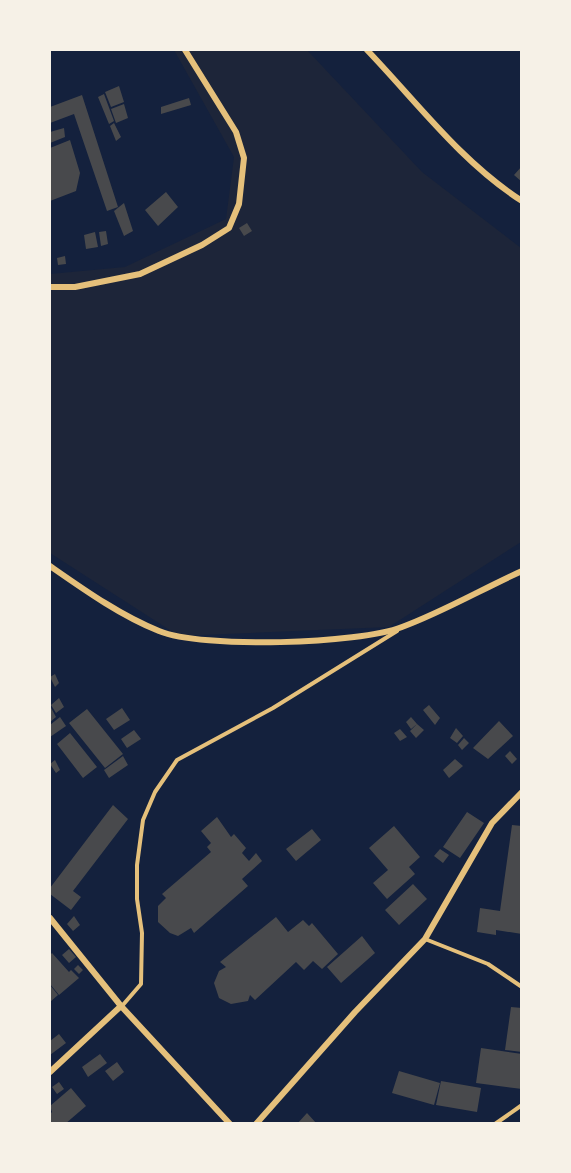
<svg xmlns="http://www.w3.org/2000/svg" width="571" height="1173" font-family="Quicksand,sans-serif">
	<rect width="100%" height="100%" fill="#14213d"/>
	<path fill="#1d2539" d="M 174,50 L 307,50 L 422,172 L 521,248 L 521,542 L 389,627 L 179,636 L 50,553 L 50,274 L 125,267 L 226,219 L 234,157 Z"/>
	<path fill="#48494c" d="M 119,86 L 124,102 L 111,107 L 105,92 Z
		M 104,94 L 114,121 L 109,124 L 98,97 Z
		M 82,95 L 118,207 L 107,211 L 74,114 L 50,123 L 50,107 Z
		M 189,98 L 191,105 L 161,114 L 161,107 Z
		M 124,104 L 128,118 L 116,123 L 111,109 Z
		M 114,123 L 121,137 L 116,141 L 110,126 Z
		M 64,128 L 65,137 L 50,143 L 50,132 Z
		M 70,140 L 80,173 L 76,191 L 50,201 L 50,148 Z
		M 522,166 L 522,182 L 514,175 Z
		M 166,192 L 178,207 L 158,226 L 145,210 Z
		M 124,203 L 133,231 L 124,236 L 114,211 Z
		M 247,223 L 252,231 L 244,236 L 239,228 Z
		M 106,231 L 108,244 L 101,246 L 99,232 Z
		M 95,232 L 98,247 L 86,249 L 84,235 Z
		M 65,256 L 66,264 L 58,265 L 57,258 Z
		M 55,674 L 59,683 L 55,687 L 50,677 Z
		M 59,698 L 64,707 L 56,713 L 51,705 Z
		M 429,705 L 440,718 L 435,725 L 423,710 Z
		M 50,706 L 56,717 L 50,722 Z
		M 122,708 L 130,720 L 114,730 L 106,719 Z
		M 87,709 L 123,754 L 105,768 L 69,723 Z
		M 60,717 L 66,726 L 50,737 L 50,725 Z
		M 411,717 L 417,724 L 411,729 L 406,722 Z
		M 499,721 L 513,736 L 488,759 L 473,748 Z
		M 417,724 L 424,730 L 416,738 L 410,731 Z
		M 456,728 L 463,736 L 457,743 L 450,738 Z
		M 400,729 L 407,737 L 400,741 L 394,733 Z
		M 134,730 L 141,739 L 127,748 L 121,739 Z
		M 70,733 L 97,767 L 83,778 L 57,744 Z
		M 464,738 L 469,743 L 462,750 L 458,745 Z
		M 510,751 L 517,759 L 512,764 L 505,756 Z
		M 123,756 L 128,765 L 109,778 L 104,770 Z
		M 455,759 L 463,766 L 449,778 L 443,770 Z
		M 55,760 L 60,770 L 56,773 L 50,764 Z
		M 113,805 L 128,819 L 73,891 L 81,897 L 71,910 L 50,894 L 50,888 Z
		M 467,812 L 484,823 L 460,858 L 443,847 Z
		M 217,817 L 231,837 L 234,834 L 246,848 L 242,853 L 249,861 L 256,853 L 262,861 L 242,879 L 248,886 L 194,933 L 191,928 L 178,936 L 170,933 L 158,922 L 158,906 L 166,898 L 162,894 L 211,852 L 207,847 L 211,843 L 201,831 Z
		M 512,825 L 522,826 L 522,934 L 496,930 L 496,935 L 477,932 L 480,908 L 500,911 Z
		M 394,826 L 420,857 L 409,867 L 415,874 L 387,899 L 373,883 L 388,870 L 369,848 Z
		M 312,829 L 321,840 L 296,861 L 286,849 Z
		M 440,849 L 449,855 L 443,863 L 434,856 Z
		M 413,884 L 427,899 L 399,925 L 385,910 Z
		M 74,916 L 80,925 L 73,931 L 67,924 Z
		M 276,917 L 288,932 L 303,920 L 309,926 L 312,923 L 338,954 L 322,969 L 313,961 L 304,970 L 296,962 L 255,1000 L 250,995 L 248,1001 L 231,1004 L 219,998 L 214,983 L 219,971 L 226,967 L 220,962 Z
		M 362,936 L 375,953 L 341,983 L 327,967 Z
		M 69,949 L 76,957 L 69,963 L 62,955 Z
		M 52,953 L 69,972 L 71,970 L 79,978 L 59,995 L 50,984 L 50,955 Z
		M 78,965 L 83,970 L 79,974 L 74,969 Z
		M 50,985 L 58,995 L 50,1002 Z
		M 511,1007 L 522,1008 L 522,1052 L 505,1050 Z
		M 59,1034 L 66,1043 L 50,1055 L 50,1041 Z
		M 481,1048 L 522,1054 L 522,1089 L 476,1083 Z
		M 100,1054 L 107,1063 L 88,1077 L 82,1067 Z
		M 117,1062 L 124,1072 L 113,1081 L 105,1071 Z
		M 399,1071 L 440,1083 L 434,1105 L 392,1093 Z
		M 441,1081 L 481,1088 L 477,1112 L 436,1105 Z
		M 59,1082 L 64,1089 L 57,1094 L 52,1087 Z
		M 71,1088 L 86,1106 L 65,1124 L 50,1124 L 50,1114 L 52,1112 L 50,1106 Z
		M 307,1113 L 317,1124 L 297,1124 Z"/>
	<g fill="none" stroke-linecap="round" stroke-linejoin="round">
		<path stroke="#e5c07b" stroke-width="4" d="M 425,939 L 488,964 L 522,987
			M 122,1006 L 141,984 L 142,933 L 137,899 L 137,865 L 143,820 L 155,792 L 177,760 L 273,708 L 397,631
			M 495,1124 L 522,1105"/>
		<path stroke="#e5c07b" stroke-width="6" d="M 367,50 C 416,101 461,162 522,201
			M 50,287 L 75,287 L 140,274 L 202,245 L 229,228 L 239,204 L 244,158 L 236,132 L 185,50
			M 50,566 C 83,589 121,616 159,631 C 202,649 359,644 402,627 C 443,612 482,589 522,571
			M 50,918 L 121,1006 L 230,1124
			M 50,1072 L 121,1006
			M 256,1124 L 355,1012 L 425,939 L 492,823 L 522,792"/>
	</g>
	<rect width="571" height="1173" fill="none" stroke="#f6f1e7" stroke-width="102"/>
</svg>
